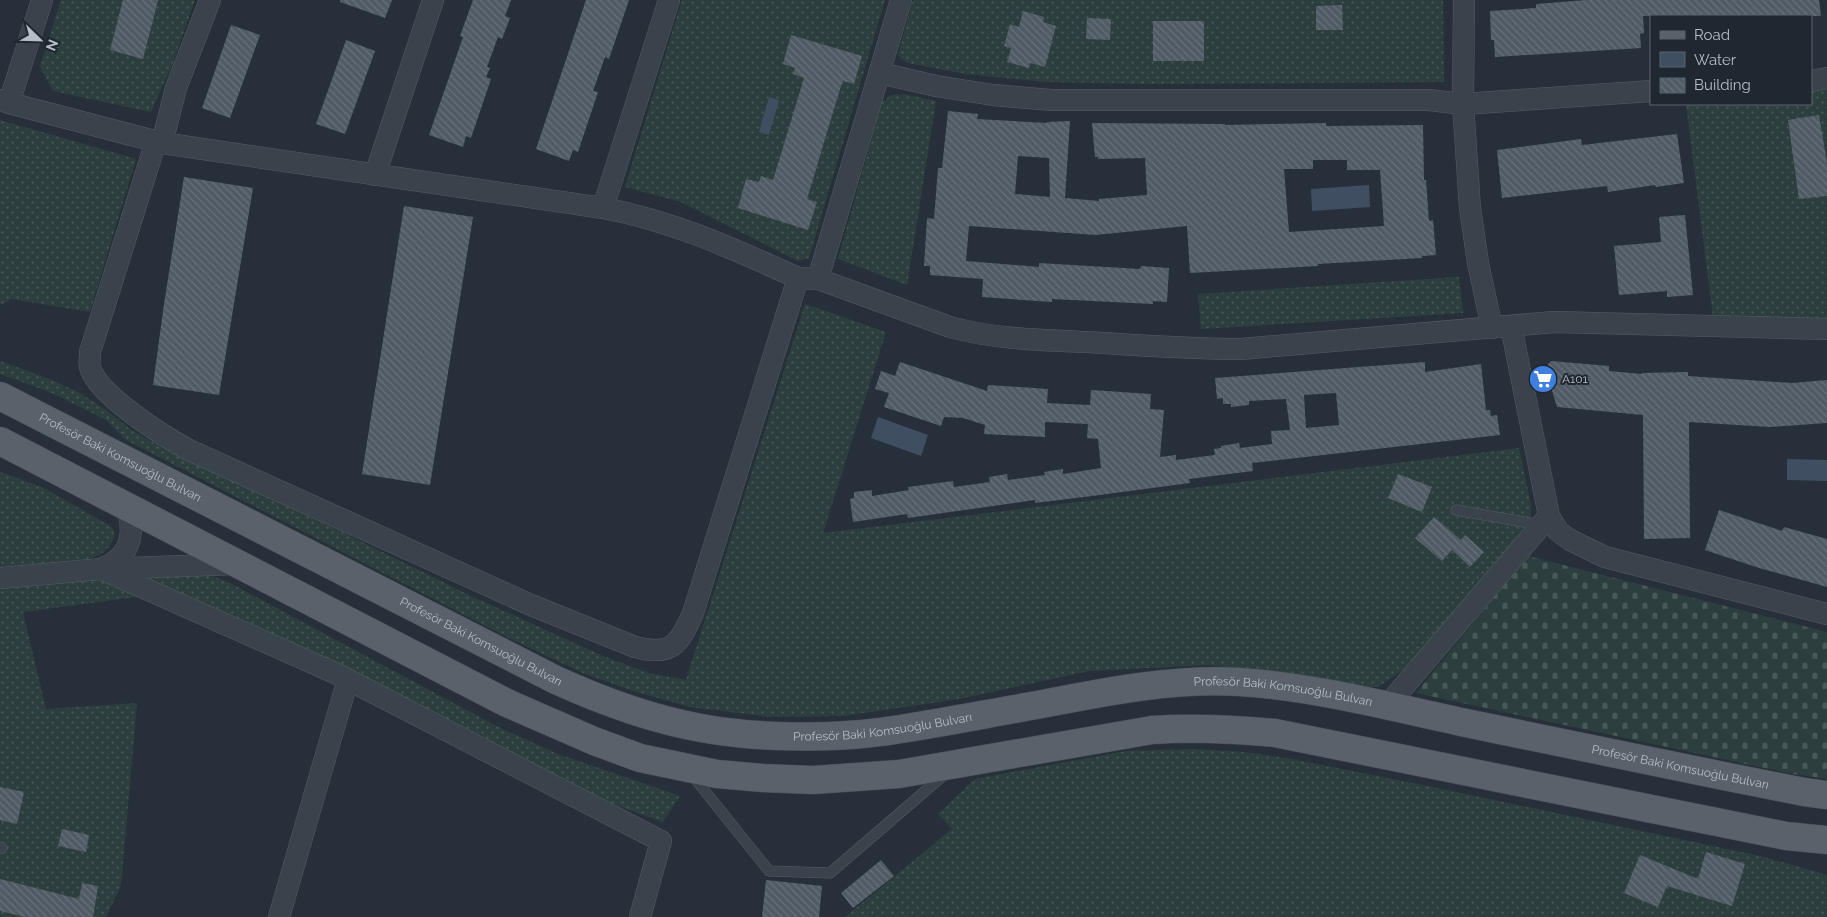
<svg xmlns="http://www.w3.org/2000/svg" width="1827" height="917" font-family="Raleway,sans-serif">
	<defs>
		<pattern id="grass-dots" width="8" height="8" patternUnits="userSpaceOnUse" patternTransform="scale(1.25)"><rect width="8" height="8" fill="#2c3f3e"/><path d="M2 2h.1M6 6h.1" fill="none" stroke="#485958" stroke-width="1.8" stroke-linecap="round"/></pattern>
		<pattern id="cemetery-stones" width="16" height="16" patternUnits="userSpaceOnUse" patternTransform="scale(1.25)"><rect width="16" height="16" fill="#2c3f3e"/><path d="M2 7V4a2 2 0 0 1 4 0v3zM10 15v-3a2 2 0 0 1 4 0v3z" fill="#485958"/></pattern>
		<pattern id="building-back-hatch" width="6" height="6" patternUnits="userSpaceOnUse" patternTransform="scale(1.25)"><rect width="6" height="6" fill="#505b65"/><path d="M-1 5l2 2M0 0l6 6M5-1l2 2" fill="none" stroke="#67717a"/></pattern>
	</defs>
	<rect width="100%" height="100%" fill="#27303a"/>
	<path fill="url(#grass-dots)" d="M 61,0 L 195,0 L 173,63 L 151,112 L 53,91 L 40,67 Z
		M 682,0 L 885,0 L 809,258 L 798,261 L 681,202 L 625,187 Z
		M 913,0 L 1443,0 L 1444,82 L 1151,84 L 1047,82 L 966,74 L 907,63 L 898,55 Z
		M 1827,87 L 1827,321 L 1713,317 L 1686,104 L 1811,104 L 1811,89 Z
		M 904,94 L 936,101 L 907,285 L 838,259 L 882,102 L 891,95 Z
		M 0,120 L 136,159 L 90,312 L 12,299 L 0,305 Z
		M 1459,277 L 1463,313 L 1201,329 L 1198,294 Z
		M 805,304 L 886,332 L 823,533 L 1519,448 L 1531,505 L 1531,519 L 1511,547 L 1409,666 L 1378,687 L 1359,687 L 1209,665 L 1089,671 L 959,699 L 843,716 L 769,717 L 690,707 L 630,690 L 583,673 L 513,640 L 126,440 L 106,420 L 52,393 L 0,374 L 0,361 L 52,380 L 80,393 L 106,410 L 130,429 L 170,452 L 336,529 L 471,596 L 603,656 L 649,673 L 686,680 Z
		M 0,472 L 42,487 L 112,527 L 115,536 C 109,549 103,555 88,559 L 0,567 Z
		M 207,574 L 230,583 L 500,728 L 558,754 L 680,796 L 663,822 L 549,781 L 191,602 L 136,597 L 23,612 L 46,709 L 137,703 L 121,885 L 106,917 L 0,917 L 0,588 L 82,580 Z
		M 1194,749 L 1244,752 L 1292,759 L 1442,789 L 1760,856 L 1827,875 L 1827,917 L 845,917 L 952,829 L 938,814 L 975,779 L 1126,751 Z"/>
	<path fill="url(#cemetery-stones)" d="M 1528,556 L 1827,632 L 1827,779 L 1788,773 L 1416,693 Z"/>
	<path fill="#3f4f61" d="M 769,97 L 779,100 L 769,135 L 759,132 Z
		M 1369,185 L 1370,207 L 1312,211 L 1311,189 Z
		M 878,417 L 928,435 L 921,456 L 871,438 Z
		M 1787,459 L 1827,460 L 1827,481 L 1787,480 Z"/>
	<path fill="url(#building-back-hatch)" fill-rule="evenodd" d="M 123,0 L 158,0 L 143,59 L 110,50 Z
		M 340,0 L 392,0 L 385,18 L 340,2 Z
		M 473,0 L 511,0 L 505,16 L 510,18 L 502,39 L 498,37 L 487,67 L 490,68 L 486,77 L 491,79 L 471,138 L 466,136 L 463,147 L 429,135 L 463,37 L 460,36 Z
		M 586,0 L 629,0 L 609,59 L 605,57 L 593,91 L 598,92 L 578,152 L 573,150 L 569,161 L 536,149 Z
		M 1586,0 L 1819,0 L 1821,16 L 1643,16 L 1644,33 L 1640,34 L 1641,48 L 1495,57 L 1494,40 L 1491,40 L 1490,11 L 1536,8 L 1536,4 Z
		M 1342,5 L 1343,30 L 1316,30 L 1316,6 Z
		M 1023,11 L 1044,17 L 1043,22 L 1056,26 L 1045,67 L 1030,63 L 1029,68 L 1007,62 L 1011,48 L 1004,46 L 1010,24 L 1019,27 Z
		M 1087,18 L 1111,19 L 1110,40 L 1086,39 Z
		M 1153,21 L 1204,21 L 1204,61 L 1153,61 Z
		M 231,25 L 260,35 L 230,118 L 202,108 Z
		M 791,35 L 862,56 L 854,84 L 843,81 L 840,89 L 807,199 L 817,202 L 808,230 L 738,208 L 746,179 L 759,182 L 761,176 L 773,180 L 804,78 L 793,74 L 795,68 L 783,64 Z
		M 346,40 L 375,51 L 345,134 L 316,124 Z
		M 948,111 L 978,114 L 977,119 L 1047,123 L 1047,122 L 1070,121 L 1065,198 L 1099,201 L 1099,199 L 1147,195 L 1145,158 L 1098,159 L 1098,157 L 1095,157 L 1092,123 L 1225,124 L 1225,125 L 1326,123 L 1326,126 L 1423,125 L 1424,180 L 1426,180 L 1429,221 L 1433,220 L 1436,255 L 1422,256 L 1422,258 L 1318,264 L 1318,266 L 1190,273 L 1187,226 L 1095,235 L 969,226 L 966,261 L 1039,267 L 1039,263 L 1140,269 L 1141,266 L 1169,268 L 1167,302 L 1153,301 L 1153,304 L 1052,299 L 1052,302 L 982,297 L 983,279 L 930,275 L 930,266 L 924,266 L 927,218 L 934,219 L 938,168 L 942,168 ZM 1018,156 L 1049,158 L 1050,197 L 1015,194 ZM 1313,160 L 1347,160 L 1347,170 L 1380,170 L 1384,226 L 1289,232 L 1284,169 L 1313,169 Z
		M 1819,115 L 1827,163 L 1827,196 L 1799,199 L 1788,120 Z
		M 1677,134 L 1684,183 L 1656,187 L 1655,185 L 1608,192 L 1607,186 L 1502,198 L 1497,150 L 1581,139 L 1582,145 Z
		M 184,177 L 253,188 L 219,395 L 153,385 L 164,304 Z
		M 404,206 L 473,217 L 430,485 L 362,474 Z
		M 1685,215 L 1693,295 L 1667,297 L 1667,291 L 1619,295 L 1614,246 L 1661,242 L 1659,217 Z
		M 1551,361 L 1609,366 L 1609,371 L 1642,374 L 1642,373 L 1688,372 L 1688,376 L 1792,383 L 1827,380 L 1827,423 L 1770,427 L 1689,422 L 1690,538 L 1644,539 L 1643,415 L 1557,407 L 1545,368 Z
		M 900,362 L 987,391 L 988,385 L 1048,389 L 1047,403 L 1090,405 L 1091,390 L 1151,394 L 1150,409 L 1164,410 L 1160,457 L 1176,455 L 1176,460 L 1215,455 L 1214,449 L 1221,448 L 1221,446 L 1239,443 L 1240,448 L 1272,444 L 1271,431 L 1290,430 L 1286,399 L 1249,401 L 1249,405 L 1231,407 L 1231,404 L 1223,404 L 1223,398 L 1217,399 L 1215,378 L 1425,362 L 1425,372 L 1481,364 L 1486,410 L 1490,410 L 1491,416 L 1497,415 L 1500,435 L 1252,463 L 1253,471 L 1189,479 L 1190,483 L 1092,496 L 1035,503 L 1035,500 L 908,518 L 907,514 L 853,522 L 850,499 L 854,498 L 854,492 L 872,490 L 872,496 L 909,490 L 908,487 L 953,481 L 954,487 L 990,482 L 989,477 L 1007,474 L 1008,480 L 1045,475 L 1044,472 L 1063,469 L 1063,474 L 1101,468 L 1098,439 L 1087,438 L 1088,424 L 1045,422 L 1045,437 L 984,434 L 985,425 L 963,418 L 944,417 L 941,426 L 884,407 L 889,393 L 875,389 L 881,371 L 895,376 ZM 1336,393 L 1339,425 L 1306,428 L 1304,395 Z
		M 1398,474 L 1432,487 L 1422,512 L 1388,498 Z
		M 1719,510 L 1782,531 L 1784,527 L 1827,539 L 1827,587 L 1759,568 L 1705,550 Z
		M 1434,517 L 1461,540 L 1465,535 L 1484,552 L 1470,567 L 1452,550 L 1442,561 L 1415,538 Z
		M 0,787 L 24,792 L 17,824 L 0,820 Z
		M 62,829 L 89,835 L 86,852 L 58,846 Z
		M 1706,852 L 1745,864 L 1732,906 L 1667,886 L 1658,907 L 1624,893 L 1640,855 L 1698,879 Z
		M 881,860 L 894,876 L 853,908 L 841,893 Z
		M 0,879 L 79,899 L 82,883 L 98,886 L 93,917 L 25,917 L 0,911 Z
		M 766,880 L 822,886 L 819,917 L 762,917 Z"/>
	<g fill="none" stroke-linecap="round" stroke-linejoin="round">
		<defs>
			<path id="lane" d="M 1456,510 L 1541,525
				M 692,775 L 769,871 L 830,873 L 945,774
				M 0,848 L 2,848"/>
			<path id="street" d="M 1464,0 L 1463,104 L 1651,91
				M 880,73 L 936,86 L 993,95 L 1051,100 L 1429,100 L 1463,104 L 1470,208 L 1478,263 L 1492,328
				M 1811,81 L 1827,78
				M 0,100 L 9,103 L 42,0
				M 9,103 L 162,143 L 603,208 L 669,0
				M 156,141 L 90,352 C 90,357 89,363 90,367 C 97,395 165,437 189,450 L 531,605 L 635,647 C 672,656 679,645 693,613 L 798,278
				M 162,143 L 176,88 L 210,0
				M 375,175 L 433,0
				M 603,208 C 673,221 734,249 798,278 L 818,279 L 950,327 C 994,339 1040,340 1086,342 C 1138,345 1189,349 1241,349 L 1554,322 L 1827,329
				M 818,279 L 901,0
				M 1511,326 L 1549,516 L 1558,531 L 1570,540 L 1605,557 L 1827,614
				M 101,569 L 337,674 L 661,841 L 640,917
				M 101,569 C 107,566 114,563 119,558 C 134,544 133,522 125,505
				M 0,578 L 101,569 L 237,564
				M 1387,706 L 1549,516
				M 279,917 L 348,679"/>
			<g id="primary">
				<path id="s1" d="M 0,396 L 556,680 C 602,701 651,719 701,728 C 754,738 827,739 880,732 C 932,725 985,714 1037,705 C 1103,692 1172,678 1240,682 C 1316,687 1391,707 1466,723 C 1578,746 1691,770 1804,792 L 1827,795"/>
				<path d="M 0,441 L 507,703 L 594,741 L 640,758 L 717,774 L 763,778 L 813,780 L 899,774 L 1152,730 C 1193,727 1233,729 1275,733 L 1786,836 L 1827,840"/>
			</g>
		</defs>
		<use href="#lane" stroke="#555d66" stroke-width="11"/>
		<use href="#street" stroke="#555d66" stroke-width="22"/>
		<use href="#primary" stroke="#434b54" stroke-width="29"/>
		<use href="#lane" stroke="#3a424b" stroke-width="10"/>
		<use href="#street" stroke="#3a424b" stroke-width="21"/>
		<use href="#primary" stroke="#59616b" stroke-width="28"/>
	</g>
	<defs>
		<symbol id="supermarket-disc" viewBox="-11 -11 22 22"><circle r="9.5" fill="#3f7fe0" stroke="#1f2730"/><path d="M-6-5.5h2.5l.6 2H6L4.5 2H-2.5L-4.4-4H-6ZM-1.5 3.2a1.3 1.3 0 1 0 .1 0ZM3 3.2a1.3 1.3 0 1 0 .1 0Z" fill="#fff"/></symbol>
	</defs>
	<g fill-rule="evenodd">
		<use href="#supermarket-disc" x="1527" y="363" width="32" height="32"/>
	</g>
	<g text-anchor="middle" stroke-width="4" stroke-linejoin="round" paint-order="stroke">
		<g font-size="12" fill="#b6bdc6" stroke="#1f2730" text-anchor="start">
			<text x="1562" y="383">A101</text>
		</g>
		<g font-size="12" fill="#b6bdc6" stroke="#1f2730">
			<text dy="4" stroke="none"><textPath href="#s1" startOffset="135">Profesör Baki Komsuoğlu Bulvarı</textPath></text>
			<text dy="4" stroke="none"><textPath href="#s1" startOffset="540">Profesör Baki Komsuoğlu Bulvarı</textPath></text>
			<text dy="4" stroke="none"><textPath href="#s1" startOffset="1365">Profesör Baki Komsuoğlu Bulvarı</textPath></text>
			<text dy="4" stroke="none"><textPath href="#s1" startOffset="960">Profesör Baki Komsuoğlu Bulvarı</textPath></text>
			<text dy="4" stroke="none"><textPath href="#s1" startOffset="1770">Profesör Baki Komsuoğlu Bulvarı</textPath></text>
		</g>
	</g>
	<rect x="1650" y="15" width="162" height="90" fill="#1f2730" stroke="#5b636c"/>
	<rect x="1660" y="31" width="25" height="8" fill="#59616b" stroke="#5b636c"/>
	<text x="1694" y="40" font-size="15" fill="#b6bdc6">Road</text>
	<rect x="1660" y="52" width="25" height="15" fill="#3f4f61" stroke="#5b636c"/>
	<text x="1694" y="65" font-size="15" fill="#b6bdc6">Water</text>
	<rect x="1660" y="78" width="25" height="15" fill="url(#building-back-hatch)" stroke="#5b636c"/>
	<text x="1694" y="90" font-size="15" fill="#b6bdc6">Building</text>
	<g transform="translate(40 40) rotate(113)" stroke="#1f2730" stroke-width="4" paint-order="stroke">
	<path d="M0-4L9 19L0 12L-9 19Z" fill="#b6bdc6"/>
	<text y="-8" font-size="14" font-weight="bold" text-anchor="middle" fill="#b6bdc6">N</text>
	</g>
</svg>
